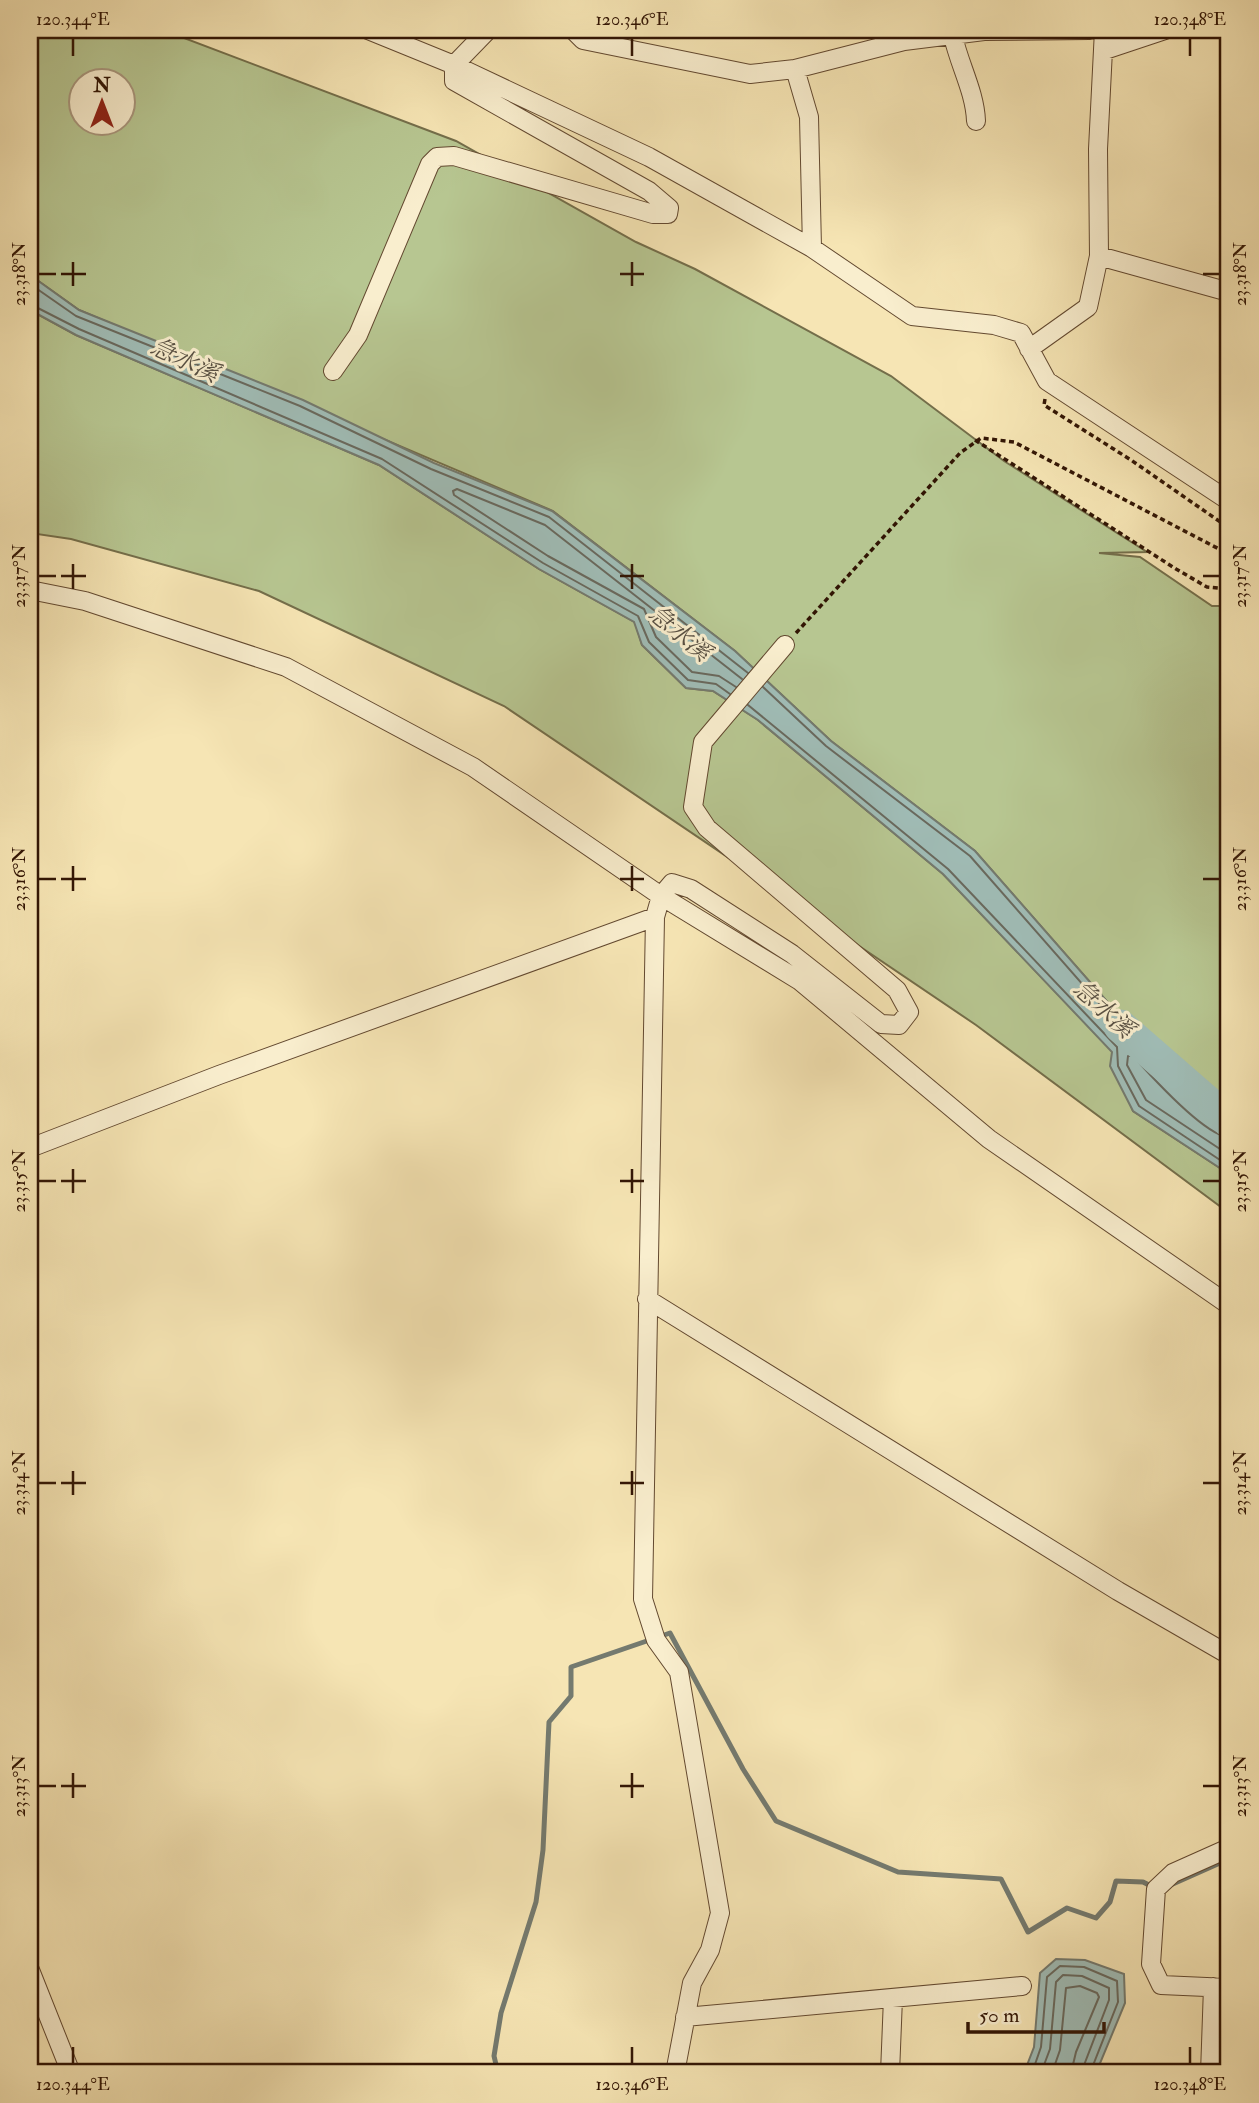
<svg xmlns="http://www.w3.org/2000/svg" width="1259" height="2103" font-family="'IM FELL Double Pica','Noto Serif TC',serif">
	<rect width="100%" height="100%" fill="#f6e5b4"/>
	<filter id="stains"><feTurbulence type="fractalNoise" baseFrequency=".00286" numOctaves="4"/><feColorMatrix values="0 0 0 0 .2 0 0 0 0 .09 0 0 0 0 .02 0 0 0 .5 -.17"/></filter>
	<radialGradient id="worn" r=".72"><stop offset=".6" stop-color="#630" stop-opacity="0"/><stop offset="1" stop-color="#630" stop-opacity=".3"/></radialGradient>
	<path fill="#b7c691" stroke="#746e4a" stroke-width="2" fill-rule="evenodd" d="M 30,30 L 163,30 L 456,141 L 636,242 L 695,269 L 891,376 L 1004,461 L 1147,552 L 1099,553 L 1140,557 L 1212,606 L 1229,606 L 1229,1124 L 1175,1079 L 975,851 L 831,741 L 735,651 L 553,511 L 79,310 L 30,275 ZM 80,80 L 122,80 L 122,122 L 80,122 Z
		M 30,310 L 76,335 L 379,465 L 539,569 L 635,622 L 642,645 L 686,688 L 713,691 L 758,720 L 943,874 L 1113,1052 L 1133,1111 L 1229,1174 L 1229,1213 L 976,1025 L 504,706 L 259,591 L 71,539 L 30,533 Z"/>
	<path fill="#a0bdb7" stroke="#747a6f" stroke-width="2" d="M 30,275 L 79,310 L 303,400 L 434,463 L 552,511 L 735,651 L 831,741 L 975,851 L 1175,1079 L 1229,1124 L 1229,1174 L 1133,1111 L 1110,1066 L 1112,1052 L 943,874 L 758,720 L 713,691 L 686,688 L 642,645 L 634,622 L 539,569 L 379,465 L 76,335 L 30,310 Z
		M 1056,1959 L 1085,1960 L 1124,1974 L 1125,2003 L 1096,2073 L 1024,2073 L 1034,2047 L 1040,1973 Z"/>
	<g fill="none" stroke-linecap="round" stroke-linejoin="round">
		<path stroke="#69695e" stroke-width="2" d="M 30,284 L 76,316 L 300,406 L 431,469 L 549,517 L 748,673
			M 30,304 L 79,329 L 382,459 L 543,563 L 638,616 L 649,642 L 688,680 L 716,684 L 730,694
			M 736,687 L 719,676 L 692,672 L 656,637 L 644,609 L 548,556 L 454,495 L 453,491 L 457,489 L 545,525 L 742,679
			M 763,687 L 826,746 L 970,856 L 1170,1084 L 1222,1127 L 1229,1129
			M 748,705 L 948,869 L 1117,1047 L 1118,1066 L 1139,1106 L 1229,1166
			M 1229,1137 C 1205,1136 1150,1075 1133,1056 L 1128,1056 L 1127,1065 L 1146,1100 L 1229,1155
			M 1032,2073 L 1041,2047 L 1047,1977 L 1060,1966 L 1084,1967 L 1117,1981 L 1118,2002 L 1090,2073
			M 1041,2073 L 1050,2049 L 1056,1982 L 1063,1975 L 1082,1976 L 1109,1988 L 1109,2000 L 1081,2073
			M 1052,2073 L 1060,2050 L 1066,1988 L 1080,1986 L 1097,1993 L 1099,1997 L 1076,2052 L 1071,2073"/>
		<path stroke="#747a6f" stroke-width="5" d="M 1166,1887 L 1229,1859
			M 498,2073 L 494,2056 L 501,2013 L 536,1902 L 543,1850 L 549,1722 L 571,1696 L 571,1667 L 670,1633 L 743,1769 L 776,1821 L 898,1872 L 1001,1879 L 1028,1932 L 1067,1908 L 1096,1918 L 1110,1902 L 1116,1881 L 1143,1882 L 1153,1887"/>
		<path stroke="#a0bdb7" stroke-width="33" d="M 1120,1026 L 1229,1121"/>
		<defs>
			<path id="minor" d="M 368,30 L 454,65 L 649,157 L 812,248 L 912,316 L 994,325 L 1021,333 L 1047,381 L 1229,501
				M 573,30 L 583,40 L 750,74 L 795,69 L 904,41 L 984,31 L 1090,30
				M 953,36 C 959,64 975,92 976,121
				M 1105,50 L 1165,30
				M 795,69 L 809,117 L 812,248
				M 1099,256 L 1229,292
				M 1029,349 L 1088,307 L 1099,256 L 1098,149 L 1104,30
				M 333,371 L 358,335 L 430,164 L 437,157 L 454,156 L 653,214 L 668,214 L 669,208 L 649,191 L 454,81 L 454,65 L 488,30
				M 30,590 L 85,601 L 286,667 L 473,767 L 661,896 L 800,981 L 989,1139 L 1229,1305
				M 30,1148 L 219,1075 L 655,917
				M 647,1299 L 1118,1591 L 1229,1655
				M 1229,1848 L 1173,1873 L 1156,1889 L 1151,1964 L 1161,1985 L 1229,1988
				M 30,1970 L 71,2073
				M 685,2017 L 1022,1986
				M 675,2073 L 692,1983 L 710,1950 L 720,1913 L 679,1672 L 656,1640 L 643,1599 L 655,917 L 661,896 L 672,883 L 691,889 L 792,954 L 881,1024 L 899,1025 L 909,1012 L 897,990 L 707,828 L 693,807 L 703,742 L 785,645
				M 890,2073 L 893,1998
				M 1210,2073 L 1213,1987"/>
		</defs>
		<use href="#minor" stroke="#634930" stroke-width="20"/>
		<path stroke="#321504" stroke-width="3.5" stroke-dasharray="5 3.5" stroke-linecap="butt" d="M 1045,399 L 1044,405 L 1131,460 L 1229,528
			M 975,440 L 1176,569 L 1207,587 L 1229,589
			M 796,633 L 960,453 L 981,438 L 1014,442 L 1219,549 L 1229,546"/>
		<use href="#minor" stroke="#f9eece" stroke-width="18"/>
	</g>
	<path fill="none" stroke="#321504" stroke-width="2.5" d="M 73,38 L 73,56M 632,38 L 632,56M 1190,38 L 1190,56M 73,262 L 73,286M 632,262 L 632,286M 38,274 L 56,274M 61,274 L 86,274M 620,274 L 644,274M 1203,274 L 1220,274M 73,564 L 73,589M 632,564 L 632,589M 38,576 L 56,576M 61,576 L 86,576M 620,576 L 644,576M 1203,576 L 1220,576M 73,866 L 73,891M 632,866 L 632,891M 38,879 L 56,879M 61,879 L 86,879M 620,879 L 644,879M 1203,879 L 1220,879M 73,1169 L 73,1193M 632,1169 L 632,1193M 38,1181 L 56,1181M 61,1181 L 86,1181M 620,1181 L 644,1181M 1203,1181 L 1220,1181M 73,1471 L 73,1495M 632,1471 L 632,1495M 38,1483 L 56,1483M 61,1483 L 86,1483M 620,1483 L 644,1483M 1203,1483 L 1220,1483M 73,1773 L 73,1798M 632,1773 L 632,1798M 38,1786 L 56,1786M 61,1786 L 86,1786M 620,1786 L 644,1786M 1203,1786 L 1220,1786M 73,2047 L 73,2064M 632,2047 L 632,2064M 1190,2047 L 1190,2064"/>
	<g text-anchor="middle" stroke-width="6" stroke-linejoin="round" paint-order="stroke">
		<g font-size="24" font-style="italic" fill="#585043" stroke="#f9eece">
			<text transform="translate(185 360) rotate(25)" y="8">急水溪</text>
			<text transform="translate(680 633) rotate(40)" y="8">急水溪</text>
			<text transform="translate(1104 1009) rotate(42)" y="8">急水溪</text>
		</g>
	</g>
	<rect width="1259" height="2103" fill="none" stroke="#f6e5b4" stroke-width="77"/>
	<g transform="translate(102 102)"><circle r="33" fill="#f9eece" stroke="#a9977d" stroke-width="2"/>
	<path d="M0-5L12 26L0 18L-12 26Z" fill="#8f2418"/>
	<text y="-10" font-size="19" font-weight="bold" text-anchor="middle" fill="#321504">N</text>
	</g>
	<path d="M968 2022v10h136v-10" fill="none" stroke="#321504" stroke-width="3.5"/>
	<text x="979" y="2022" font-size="21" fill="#321504" stroke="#f9eece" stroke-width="5" paint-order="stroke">50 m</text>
	<rect x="38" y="38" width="1182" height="2026" fill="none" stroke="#321504" stroke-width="2.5"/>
	<g font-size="18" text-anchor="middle" fill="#321504">
		<text x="73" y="25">120.344°E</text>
		<text x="632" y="25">120.346°E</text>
		<text x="1190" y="25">120.348°E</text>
		<text transform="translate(19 274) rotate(-90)" y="6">23.318°N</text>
		<text transform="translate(1240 274) rotate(-90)" y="6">23.318°N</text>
		<text transform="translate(19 576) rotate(-90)" y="6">23.317°N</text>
		<text transform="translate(1240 576) rotate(-90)" y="6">23.317°N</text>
		<text transform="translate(19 879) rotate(-90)" y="6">23.316°N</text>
		<text transform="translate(1240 879) rotate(-90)" y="6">23.316°N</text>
		<text transform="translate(19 1181) rotate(-90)" y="6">23.315°N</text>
		<text transform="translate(1240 1181) rotate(-90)" y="6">23.315°N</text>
		<text transform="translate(19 1483) rotate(-90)" y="6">23.314°N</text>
		<text transform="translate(1240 1483) rotate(-90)" y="6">23.314°N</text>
		<text transform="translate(19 1786) rotate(-90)" y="6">23.313°N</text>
		<text transform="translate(1240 1786) rotate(-90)" y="6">23.313°N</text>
		<text x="73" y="2090">120.344°E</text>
		<text x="632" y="2090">120.346°E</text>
		<text x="1190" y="2090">120.348°E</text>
	</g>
	<rect width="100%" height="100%" filter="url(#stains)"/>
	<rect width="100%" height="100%" fill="url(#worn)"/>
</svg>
